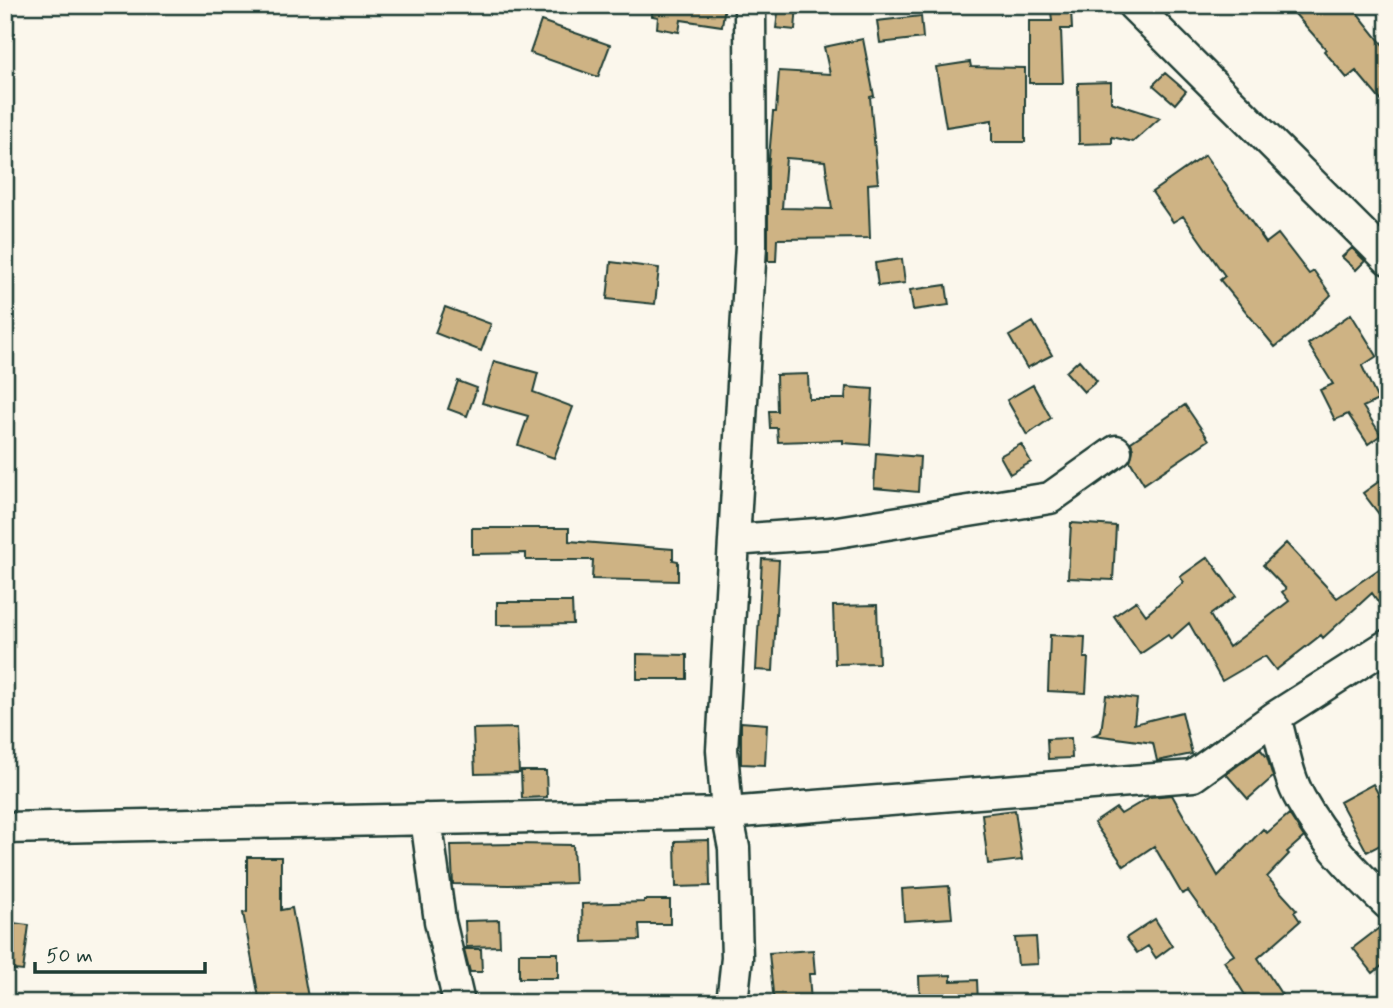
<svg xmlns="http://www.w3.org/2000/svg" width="1393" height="1008" font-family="Mynerve,sans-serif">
	<rect width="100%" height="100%" fill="#fbf7ec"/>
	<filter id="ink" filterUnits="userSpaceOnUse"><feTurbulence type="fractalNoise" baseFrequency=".0143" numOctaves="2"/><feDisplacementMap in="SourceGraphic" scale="14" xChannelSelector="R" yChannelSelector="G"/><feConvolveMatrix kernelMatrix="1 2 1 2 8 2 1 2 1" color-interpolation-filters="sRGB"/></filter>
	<g filter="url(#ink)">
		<path fill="#ceb384" stroke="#1f3d34" stroke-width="2" fill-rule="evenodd" d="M 652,5 L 725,5 L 722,26 L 681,20 L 679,32 L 657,28 L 658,17 L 652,16 Z
			M 779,5 L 797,5 L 795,30 L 776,28 Z
			M 1287,5 L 1351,5 L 1388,51 L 1388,109 L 1356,71 L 1347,78 L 1324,51 L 1326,49 Z
			M 1071,10 L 1072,29 L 1061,29 L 1063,83 L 1029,83 L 1029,21 L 1052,21 L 1051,11 Z
			M 921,16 L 923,38 L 880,43 L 877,21 Z
			M 541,21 L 610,45 L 598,77 L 530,53 Z
			M 863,39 L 874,96 L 870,97 L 878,183 L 868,184 L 870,238 L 777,239 L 776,261 L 768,261 L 768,169 L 773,112 L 776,112 L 779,71 L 830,74 L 824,47 ZM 786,158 L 825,161 L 832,209 L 782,208 Z
			M 970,62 L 971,67 L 1025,68 L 1025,142 L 992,142 L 992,120 L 946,127 L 936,67 Z
			M 1165,73 L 1186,91 L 1175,104 L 1153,85 Z
			M 1111,82 L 1111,102 L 1160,118 L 1133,142 L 1112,137 L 1112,143 L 1079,144 L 1078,83 Z
			M 1205,155 L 1266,243 L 1278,234 L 1309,274 L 1314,271 L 1331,295 L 1294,332 L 1275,347 L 1220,280 L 1225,276 L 1183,216 L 1173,222 L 1152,192 Z
			M 1352,248 L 1365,261 L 1356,270 L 1342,257 Z
			M 902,259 L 905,283 L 878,286 L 875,263 Z
			M 611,262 L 659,268 L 655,304 L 607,299 Z
			M 946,285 L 949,305 L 913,310 L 910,290 Z
			M 445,307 L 491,324 L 481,351 L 435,333 Z
			M 1351,314 L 1377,356 L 1362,366 L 1378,400 L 1363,407 L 1381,435 L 1368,444 L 1348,414 L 1335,420 L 1320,390 L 1333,384 L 1308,344 Z
			M 1033,322 L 1052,355 L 1027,368 L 1009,336 Z
			M 1079,360 L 1097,381 L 1084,392 L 1066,372 Z
			M 494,361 L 538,373 L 533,392 L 573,407 L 554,458 L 518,445 L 528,416 L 482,403 Z
			M 808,374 L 809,399 L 845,399 L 846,387 L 873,389 L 870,445 L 843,443 L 843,440 L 778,442 L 777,428 L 770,428 L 769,411 L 777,411 L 776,375 Z
			M 458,381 L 477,388 L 467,416 L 448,409 Z
			M 1033,385 L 1051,418 L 1027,435 L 1007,400 Z
			M 1185,405 L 1209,440 L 1144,484 L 1130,461 L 1133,450 L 1131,442 Z
			M 1021,444 L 1031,462 L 1010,474 L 1000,456 Z
			M 876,453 L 920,457 L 918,492 L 874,488 Z
			M 1388,475 L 1388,526 L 1363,493 Z
			M 1071,523 L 1116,526 L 1113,580 L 1068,578 Z
			M 472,528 L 569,528 L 569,541 L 673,549 L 673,560 L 678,561 L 678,581 L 592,579 L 593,560 L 526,560 L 526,553 L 472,554 Z
			M 1286,543 L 1337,598 L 1388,563 L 1388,616 L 1372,593 L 1323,638 L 1321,635 L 1276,670 L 1265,656 L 1222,681 L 1189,623 L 1171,639 L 1168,635 L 1140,654 L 1114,616 L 1136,601 L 1146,615 L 1184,582 L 1180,577 L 1208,557 L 1236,596 L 1210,615 L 1229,647 L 1289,601 L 1282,592 L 1286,589 L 1263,565 Z
			M 762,559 L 779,560 L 773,671 L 756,670 Z
			M 497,602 L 572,602 L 573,624 L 497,625 Z
			M 877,605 L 879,663 L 835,664 L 833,606 Z
			M 1050,635 L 1085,637 L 1084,658 L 1088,658 L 1086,693 L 1048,691 Z
			M 637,654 L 687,655 L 687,679 L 637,679 Z
			M 1106,695 L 1137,699 L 1134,724 L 1182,712 L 1192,754 L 1157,761 L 1153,743 L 1094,735 L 1101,732 Z
			M 741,722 L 767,724 L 765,765 L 741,764 Z
			M 517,728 L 519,773 L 475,774 L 473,729 Z
			M 1071,738 L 1072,758 L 1048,759 L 1047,739 Z
			M 1260,749 L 1267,757 L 1273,777 L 1248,799 L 1226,774 Z
			M 521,771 L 546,771 L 547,797 L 522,798 Z
			M 1373,784 L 1388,812 L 1388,841 L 1367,852 L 1340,802 Z
			M 1172,795 L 1218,876 L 1263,829 L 1267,833 L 1289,814 L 1304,837 L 1287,852 L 1289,854 L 1267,877 L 1297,910 L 1294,912 L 1300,921 L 1258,958 L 1287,1003 L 1250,1003 L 1224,961 L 1234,955 L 1188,891 L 1182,894 L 1154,846 L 1124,866 L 1094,823 L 1116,808 L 1121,814 L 1150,797 Z
			M 1015,810 L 1022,860 L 988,864 L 982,814 Z
			M 709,840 L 710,886 L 676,887 L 675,841 Z
			M 517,844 L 573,845 L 575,883 L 509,885 L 453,884 L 451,845 Z
			M 247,857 L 281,857 L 281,910 L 292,908 L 309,1003 L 260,1003 L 243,913 L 247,912 Z
			M 949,886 L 952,918 L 904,921 L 902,889 Z
			M 644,900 L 670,900 L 670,924 L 639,924 L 640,940 L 583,942 L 582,904 L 644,902 Z
			M 1155,919 L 1172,946 L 1156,958 L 1148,946 L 1137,953 L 1126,938 Z
			M 499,920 L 500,946 L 466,947 L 465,921 Z
			M 5,922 L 29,925 L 23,971 L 5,969 Z
			M 1379,928 L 1388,938 L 1388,961 L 1373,973 L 1353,948 Z
			M 1036,937 L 1038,964 L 1018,965 L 1015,938 Z
			M 464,949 L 481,949 L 482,972 L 470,972 Z
			M 813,950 L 815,974 L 809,974 L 811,1003 L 774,1003 L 769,953 Z
			M 519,953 L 558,953 L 558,978 L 519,978 Z
			M 951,975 L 951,981 L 977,980 L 978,1003 L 920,1003 L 919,976 Z"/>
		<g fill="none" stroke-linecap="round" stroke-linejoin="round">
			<defs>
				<path id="minor" d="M 1133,5 L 1388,259
					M 734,540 L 831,533 L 1050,498 L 1116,451
					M 1388,645 L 1275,717 C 1283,744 1287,776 1301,800 C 1323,840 1355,873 1388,904
					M 426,819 L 440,921 L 459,1003
					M 5,828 L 727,813 L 1193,776 L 1275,717
					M 732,1003 L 737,958 L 734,848 L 727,813 L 722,750 L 751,245 L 750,5"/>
			</defs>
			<use href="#minor" stroke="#1f3d34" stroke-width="35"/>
			<use href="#minor" stroke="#fbf7ec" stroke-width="30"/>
		</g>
	</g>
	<rect width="1393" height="1008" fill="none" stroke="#fbf7ec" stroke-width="28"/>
	<rect x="14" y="14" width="1365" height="980" fill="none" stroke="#1f3d34" stroke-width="2.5" filter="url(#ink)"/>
	<path d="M35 962v10h170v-10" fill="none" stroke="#1f3d34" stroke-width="3.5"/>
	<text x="46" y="962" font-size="21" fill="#1f3d34" stroke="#fbf7ec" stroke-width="5" paint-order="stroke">50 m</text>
</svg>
